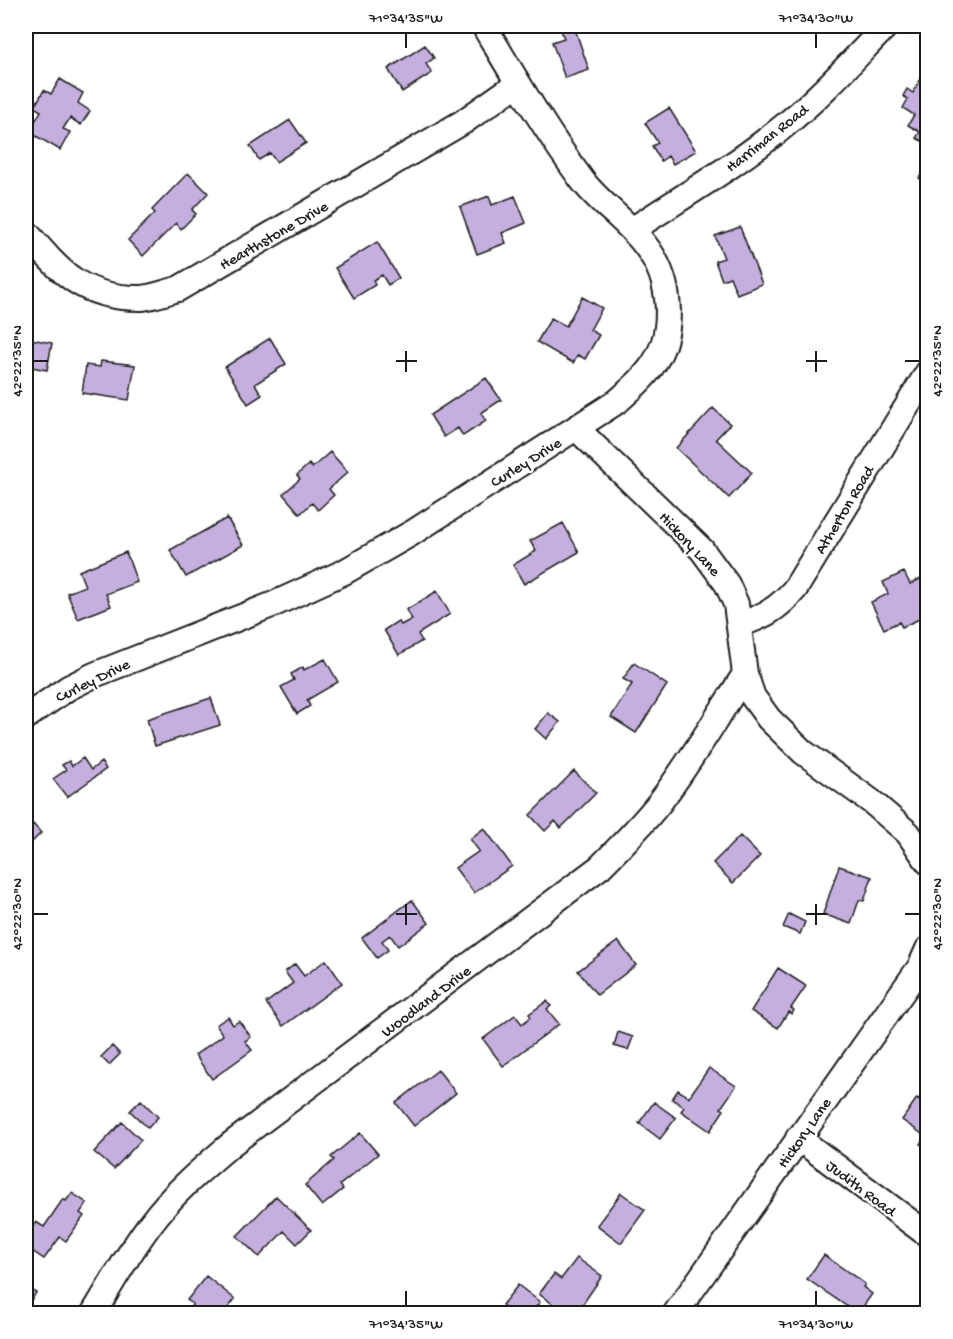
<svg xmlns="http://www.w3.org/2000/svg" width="953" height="1339" font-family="'Gochi Hand',sans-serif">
	<rect width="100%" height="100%" fill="#fff"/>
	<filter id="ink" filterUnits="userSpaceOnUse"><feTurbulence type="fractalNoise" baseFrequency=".0167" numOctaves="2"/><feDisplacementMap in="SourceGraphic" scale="12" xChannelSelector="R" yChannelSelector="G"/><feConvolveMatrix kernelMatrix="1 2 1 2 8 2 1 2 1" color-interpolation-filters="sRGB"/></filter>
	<g filter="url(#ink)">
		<path fill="#c4afdf" stroke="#1c1c1c" stroke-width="1.5" d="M 574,26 L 589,70 L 565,78 L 552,42 L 564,38 L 561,30 Z
			M 425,45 L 434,58 L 426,64 L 432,73 L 402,92 L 388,69 Z
			M 921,78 L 928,82 L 928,144 L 916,138 L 920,132 L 908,125 L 914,115 L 903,108 L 908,99 L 903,96 L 907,89 L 913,93 Z
			M 60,79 L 83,93 L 78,103 L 90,111 L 81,125 L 70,118 L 63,129 L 70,132 L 60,150 L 29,132 L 41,111 L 34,107 L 44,90 L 51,94 Z
			M 669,108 L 696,151 L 673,164 L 668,156 L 661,161 L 652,146 L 658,143 L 645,123 Z
			M 290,120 L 306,143 L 276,162 L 270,153 L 259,160 L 250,146 Z
			M 927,166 L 928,166 L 928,183 L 919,178 Z
			M 188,173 L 208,193 L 192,210 L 196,214 L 181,229 L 176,223 L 143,256 L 128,240 L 155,213 L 152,210 Z
			M 489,196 L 492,205 L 515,196 L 526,223 L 502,233 L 506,243 L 477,254 L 460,207 Z
			M 740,227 L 762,284 L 737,294 L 730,277 L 722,280 L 715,261 L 724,258 L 715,236 Z
			M 377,242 L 399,278 L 388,285 L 382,275 L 373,280 L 375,285 L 354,298 L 335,268 Z
			M 582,297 L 602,308 L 590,330 L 599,335 L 585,359 L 578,355 L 573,363 L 537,342 L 551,318 L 566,326 Z
			M 26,338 L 52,343 L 47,370 L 26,366 Z
			M 270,338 L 286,364 L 255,384 L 262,395 L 248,404 L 225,367 Z
			M 101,361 L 135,365 L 129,400 L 82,393 L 86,365 L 100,367 Z
			M 486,378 L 501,400 L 481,413 L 486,421 L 463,436 L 458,428 L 444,437 L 430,415 Z
			M 713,408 L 730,424 L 716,439 L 752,473 L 729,498 L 676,448 Z
			M 330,452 L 348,472 L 329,489 L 334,495 L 318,510 L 312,503 L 300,514 L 283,494 L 300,479 L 297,475 L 309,464 L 312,468 Z
			M 227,518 L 243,545 L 186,577 L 170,550 Z
			M 563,523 L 579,552 L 524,584 L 513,565 L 536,551 L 530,541 Z
			M 126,552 L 137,582 L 106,594 L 111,606 L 78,619 L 67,593 L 85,586 L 79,571 Z
			M 904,572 L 910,584 L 926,576 L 928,580 L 928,615 L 902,627 L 899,622 L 884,629 L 871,602 L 888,594 L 883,582 Z
			M 437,591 L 450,614 L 418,634 L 422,641 L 399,655 L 384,630 L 398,621 L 401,625 L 412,619 L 406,610 Z
			M 325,659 L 338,682 L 307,700 L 310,706 L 297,714 L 281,687 L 294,680 L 291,674 L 303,667 L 304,670 Z
			M 634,663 L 667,685 L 636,733 L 611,717 L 632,684 L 623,679 Z
			M 211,698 L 220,725 L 155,746 L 147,719 Z
			M 548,713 L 560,722 L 546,739 L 535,729 Z
			M 83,758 L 91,770 L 101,762 L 106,769 L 67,797 L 53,779 L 66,770 L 62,765 L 69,761 L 72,766 Z
			M 574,771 L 596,793 L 561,828 L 555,821 L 545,831 L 530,815 Z
			M 33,824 L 41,833 L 26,848 L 26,831 Z
			M 484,828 L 512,866 L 474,893 L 455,868 L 479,851 L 470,839 Z
			M 740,836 L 760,856 L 733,883 L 713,863 Z
			M 839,866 L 872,877 L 864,901 L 859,900 L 851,924 L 823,914 Z
			M 412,900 L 429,923 L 398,946 L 390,935 L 382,941 L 388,950 L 377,958 L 362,938 Z
			M 789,914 L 805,922 L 800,934 L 783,927 Z
			M 618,941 L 636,965 L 597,995 L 578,971 Z
			M 326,960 L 342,983 L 283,1026 L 266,1003 L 293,983 L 285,972 L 295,964 L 304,976 Z
			M 778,968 L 806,986 L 791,1008 L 794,1010 L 792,1014 L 788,1012 L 778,1028 L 751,1011 Z
			M 547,1001 L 551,1006 L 547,1009 L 559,1024 L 503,1066 L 483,1039 L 515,1015 L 522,1024 L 531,1017 L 529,1014 Z
			M 228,1017 L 233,1025 L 239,1021 L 251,1037 L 245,1041 L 252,1050 L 212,1079 L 195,1055 L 223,1035 L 216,1025 Z
			M 618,1032 L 633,1037 L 628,1050 L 614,1046 Z
			M 112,1046 L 120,1054 L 109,1065 L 101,1057 Z
			M 709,1068 L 736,1086 L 721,1108 L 724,1110 L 710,1131 L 681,1111 L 684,1107 L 672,1099 L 678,1090 L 689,1097 Z
			M 438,1070 L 456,1093 L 414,1126 L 396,1103 Z
			M 917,1098 L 928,1105 L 928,1149 L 920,1144 L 925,1136 L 902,1120 Z
			M 141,1100 L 158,1117 L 148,1128 L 130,1111 Z
			M 654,1102 L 676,1118 L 660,1139 L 639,1123 Z
			M 122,1122 L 141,1140 L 114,1169 L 94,1152 Z
			M 360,1133 L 378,1154 L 340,1185 L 343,1189 L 322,1206 L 305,1185 L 334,1160 L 331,1157 Z
			M 72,1193 L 87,1203 L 80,1213 L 84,1216 L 66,1241 L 60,1237 L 44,1259 L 26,1247 L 26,1237 L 36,1222 L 44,1227 L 63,1199 L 66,1201 Z
			M 621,1193 L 645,1210 L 621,1243 L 597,1225 Z
			M 276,1196 L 311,1230 L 297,1244 L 284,1231 L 259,1257 L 237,1236 Z
			M 824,1255 L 865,1284 L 863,1287 L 872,1294 L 858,1314 L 807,1279 Z
			M 577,1258 L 602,1276 L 576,1314 L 567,1314 L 539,1294 L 554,1274 L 561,1279 Z
			M 206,1276 L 235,1299 L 223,1314 L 185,1314 L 193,1304 L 187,1300 Z
			M 518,1285 L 540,1302 L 530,1314 L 513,1314 L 502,1305 Z
			M 26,1286 L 36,1293 L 26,1307 Z"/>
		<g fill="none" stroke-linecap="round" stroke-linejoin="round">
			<defs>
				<path id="street" d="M 632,230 C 683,196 737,165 784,126 C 821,96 853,60 886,26
					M 26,232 C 61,273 83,299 142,298 C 153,297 166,292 178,289 L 463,122 L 517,84
					M 576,428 L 702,550 L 727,584 L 736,604 L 745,674 L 753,697 L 769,719 L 803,752 L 872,802 L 908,833 L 928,862
					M 739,625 C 764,616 777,610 795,589 L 928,372
					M 26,717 L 68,688 L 94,675 L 274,604 L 344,572 L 412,533 L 618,401 C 629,391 641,381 650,369 C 677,334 672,279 645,245 C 627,221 600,204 582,180 C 545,130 515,78 484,26
					M 798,1138 L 928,1235
					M 93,1314 C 112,1283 129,1252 151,1223 C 173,1193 202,1169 230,1145 L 600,867 C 621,846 642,825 660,802 C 691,761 717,717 745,674
					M 675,1314 L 920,967 L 928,949"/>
			</defs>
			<use href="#street" stroke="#1c1c1c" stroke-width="28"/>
			<use href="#street" stroke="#fff" stroke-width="24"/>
		</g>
	</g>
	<path fill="none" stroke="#1c1c1c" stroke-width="2" d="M 406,33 L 406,48M 816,33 L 816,48M 406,351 L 406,372M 816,351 L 816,372M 33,361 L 48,361M 396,361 L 417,361M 806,361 L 827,361M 905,361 L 920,361M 406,904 L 406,925M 816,904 L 816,925M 33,914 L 48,914M 396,914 L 417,914M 806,914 L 827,914M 905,914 L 920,914M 406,1291 L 406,1306M 816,1291 L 816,1306"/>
	<g text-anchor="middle" stroke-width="4.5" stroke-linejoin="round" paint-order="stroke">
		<g font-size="16" fill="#1c1c1c" stroke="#fff">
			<text transform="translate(766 137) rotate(-38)" y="6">Harriman Road</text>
			<text transform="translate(273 234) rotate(-30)" y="6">Hearthstone Drive</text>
			<text transform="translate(525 461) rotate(-32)" y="6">Curley Drive</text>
			<text transform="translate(843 509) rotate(-59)" y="6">Atherton Road</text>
			<text transform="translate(691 543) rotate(47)" y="6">Hickory Lane</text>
			<text transform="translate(92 679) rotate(-26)" y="6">Curley Drive</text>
			<text transform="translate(425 1000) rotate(-37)" y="6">Woodland Drive</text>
			<text transform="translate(803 1132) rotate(-55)" y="6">Hickory Lane</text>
			<text transform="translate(862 1187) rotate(37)" y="6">Judith Road</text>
		</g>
	</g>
	<rect width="953" height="1339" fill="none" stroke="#fff" stroke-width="66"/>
	<rect x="33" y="33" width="887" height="1273" fill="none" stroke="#1c1c1c" stroke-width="2"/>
	<g font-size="15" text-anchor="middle" fill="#1c1c1c">
		<text x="406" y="22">71°34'35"W</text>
		<text x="816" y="22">71°34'30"W</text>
		<text transform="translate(16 361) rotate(-90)" y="5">42°22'35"N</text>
		<text transform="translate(936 361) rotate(-90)" y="5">42°22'35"N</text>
		<text transform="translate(16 914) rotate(-90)" y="5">42°22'30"N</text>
		<text transform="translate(936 914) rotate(-90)" y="5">42°22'30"N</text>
		<text x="406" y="1328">71°34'35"W</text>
		<text x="816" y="1328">71°34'30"W</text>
	</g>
</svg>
